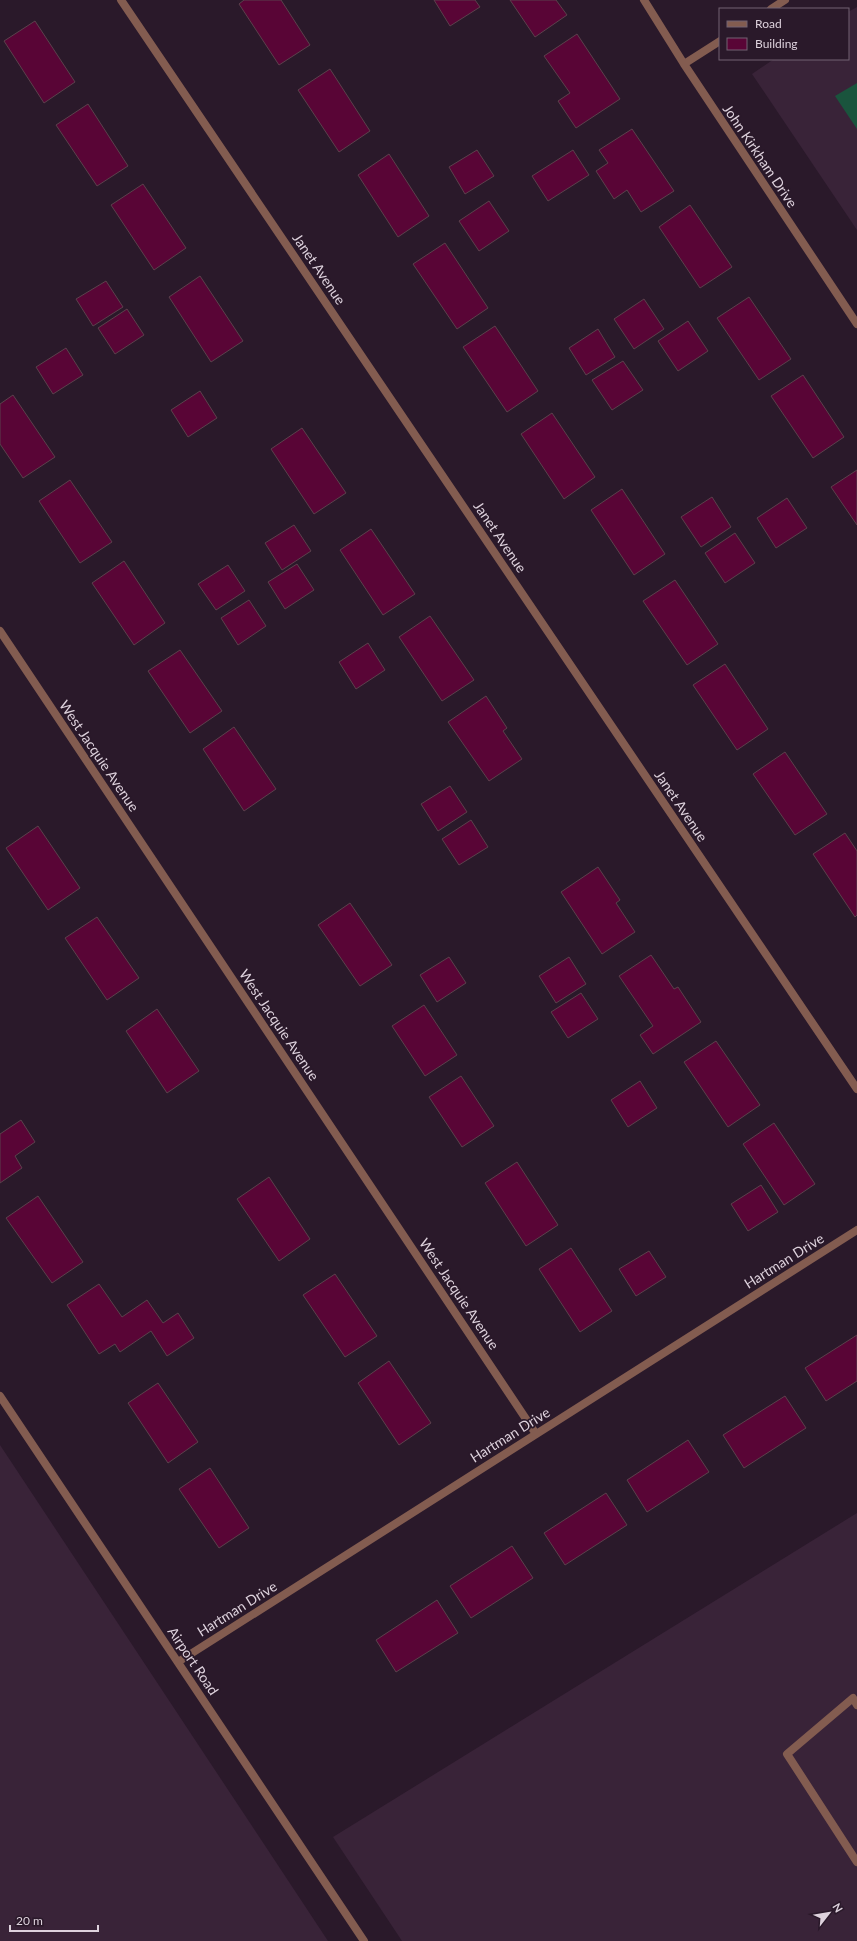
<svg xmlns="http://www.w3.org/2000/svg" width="857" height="1941" font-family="Lato,sans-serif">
	<rect width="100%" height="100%" fill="#2a192a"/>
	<path fill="#392338" d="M 857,7 L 857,230 L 752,74 L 774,59 L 848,59 L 848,12 Z
		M 0,1445 L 328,1941 L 0,1941 Z
		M 857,1513 L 857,1941 L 402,1941 L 333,1837 Z"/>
	<path fill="#1a543d" d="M 857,83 L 857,129 L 835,96 Z"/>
	<path fill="#590536" stroke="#5b414c" d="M 244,0 L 281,0 L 310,45 L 279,65 L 239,4 Z
		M 434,0 L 475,0 L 480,7 L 450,26 Z
		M 510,0 L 556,0 L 567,15 L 535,37 Z
		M 35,21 L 75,82 L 44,103 L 4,41 Z
		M 577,34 L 620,99 L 576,128 L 558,101 L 570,93 L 544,56 Z
		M 330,69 L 370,131 L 339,152 L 298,90 Z
		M 88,104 L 128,166 L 97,186 L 56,125 Z
		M 632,129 L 674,191 L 641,212 L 627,190 L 614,199 L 596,171 L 608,163 L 599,150 Z
		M 477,150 L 494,176 L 465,194 L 449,167 Z
		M 573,150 L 589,175 L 548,201 L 532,176 Z
		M 389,154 L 429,216 L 398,237 L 358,175 Z
		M 143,184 L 186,248 L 154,270 L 111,205 Z
		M 489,201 L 509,231 L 479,251 L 459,221 Z
		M 690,205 L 732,267 L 700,288 L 659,227 Z
		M 445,243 L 488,308 L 457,329 L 413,264 Z
		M 200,276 L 243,341 L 211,362 L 169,297 Z
		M 106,281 L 123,307 L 93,326 L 76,299 Z
		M 749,297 L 791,359 L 759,380 L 717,318 Z
		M 644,299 L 664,329 L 634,349 L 614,319 Z
		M 127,309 L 144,335 L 115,354 L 98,328 Z
		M 688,321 L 708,351 L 678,371 L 658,341 Z
		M 495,326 L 538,391 L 507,412 L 463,347 Z
		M 598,329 L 615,357 L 586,375 L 569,348 Z
		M 66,348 L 83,375 L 53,394 L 36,367 Z
		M 623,361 L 643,390 L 612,410 L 592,380 Z
		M 803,375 L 844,437 L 813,458 L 771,396 Z
		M 200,391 L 217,418 L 188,437 L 171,410 Z
		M 13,395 L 55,457 L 23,478 L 0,444 L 0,404 Z
		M 552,413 L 595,477 L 564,499 L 521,434 Z
		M 302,428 L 346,493 L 314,514 L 271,449 Z
		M 857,470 L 857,525 L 831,487 Z
		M 70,480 L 112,542 L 80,563 L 39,501 Z
		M 622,489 L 665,554 L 634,575 L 591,510 Z
		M 712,497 L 731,527 L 701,547 L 681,517 Z
		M 787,498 L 807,528 L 776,548 L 757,518 Z
		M 294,525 L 311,551 L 282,570 L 265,543 Z
		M 371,529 L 415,594 L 383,615 L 340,550 Z
		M 735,533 L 755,563 L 725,583 L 705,553 Z
		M 124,561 L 165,623 L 134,645 L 92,583 Z
		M 297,564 L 314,590 L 285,609 L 268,582 Z
		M 228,565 L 245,591 L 216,610 L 198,584 Z
		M 675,580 L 718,644 L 687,665 L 643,601 Z
		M 249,600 L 266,626 L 238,645 L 221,618 Z
		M 430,616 L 474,680 L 442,701 L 399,637 Z
		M 368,643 L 385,670 L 356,689 L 339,662 Z
		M 180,650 L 222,711 L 190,733 L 148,671 Z
		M 725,664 L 768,729 L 737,750 L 693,685 Z
		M 486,696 L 507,728 L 503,731 L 522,759 L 489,781 L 448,722 Z
		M 234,727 L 276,789 L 244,811 L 203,749 Z
		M 785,752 L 827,814 L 795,835 L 753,774 Z
		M 450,786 L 467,812 L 438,831 L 421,804 Z
		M 471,820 L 488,847 L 459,865 L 442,839 Z
		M 38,826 L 80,888 L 48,910 L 6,848 Z
		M 845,833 L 857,851 L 857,915 L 855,917 L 813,854 Z
		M 598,867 L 620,900 L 616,903 L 635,932 L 602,954 L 561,892 Z
		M 350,903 L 392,965 L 360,986 L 318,925 Z
		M 97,917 L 139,978 L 107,1000 L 65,938 Z
		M 651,955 L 674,989 L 678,987 L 701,1022 L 653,1054 L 640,1035 L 653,1026 L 619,976 Z
		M 449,957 L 466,983 L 437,1002 L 420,975 Z
		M 569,957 L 586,984 L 556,1003 L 539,976 Z
		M 581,993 L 598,1019 L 568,1038 L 551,1012 Z
		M 424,1005 L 457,1055 L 425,1076 L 392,1026 Z
		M 157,1009 L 199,1071 L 167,1093 L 126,1031 Z
		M 716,1041 L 760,1105 L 728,1127 L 684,1062 Z
		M 461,1076 L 494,1126 L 462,1147 L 429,1097 Z
		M 640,1081 L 657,1108 L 628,1127 L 611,1100 Z
		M 21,1120 L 35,1142 L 15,1156 L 22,1168 L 0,1183 L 0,1134 Z
		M 774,1123 L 815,1184 L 784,1205 L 743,1144 Z
		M 517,1162 L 558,1225 L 526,1246 L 485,1183 Z
		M 269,1177 L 310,1239 L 279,1261 L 237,1199 Z
		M 761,1185 L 778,1212 L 748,1231 L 731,1204 Z
		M 38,1196 L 83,1262 L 52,1283 L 6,1218 Z
		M 571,1248 L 612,1311 L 580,1332 L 539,1269 Z
		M 649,1251 L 666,1277 L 636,1296 L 619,1269 Z
		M 335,1274 L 377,1336 L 345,1357 L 303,1295 Z
		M 99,1284 L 122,1317 L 147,1300 L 163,1323 L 178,1313 L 194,1338 L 167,1356 L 151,1331 L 120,1352 L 115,1344 L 99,1354 L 67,1305 Z
		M 857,1335 L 857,1381 L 826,1401 L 805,1368 Z
		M 389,1361 L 431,1423 L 399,1445 L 358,1383 Z
		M 158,1383 L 198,1442 L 168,1463 L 128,1403 Z
		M 785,1396 L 806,1428 L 744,1468 L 723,1435 Z
		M 688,1440 L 709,1472 L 647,1512 L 627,1480 Z
		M 210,1468 L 249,1528 L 219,1548 L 179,1489 Z
		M 606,1493 L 627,1525 L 565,1565 L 544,1533 Z
		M 512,1546 L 533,1578 L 471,1618 L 450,1586 Z
		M 437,1600 L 458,1633 L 396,1672 L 376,1640 Z"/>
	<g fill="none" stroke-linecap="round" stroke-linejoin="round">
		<path stroke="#835c50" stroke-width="8" d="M 857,1705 L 853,1698 L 787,1754 L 857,1862"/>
		<path stroke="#835c50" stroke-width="8" d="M 121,0 L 857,1089
			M 644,0 L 684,64 L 857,324
			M 771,9 L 785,0
			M 684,64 L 720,41
			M 0,631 L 536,1434
			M 0,1396 L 364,1941
			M 178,1662 L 857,1230"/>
	</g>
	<g text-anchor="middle" stroke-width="3.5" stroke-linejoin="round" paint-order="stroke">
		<g font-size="14" fill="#ded2dd" stroke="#2a192a">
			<text transform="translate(760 156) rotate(56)" y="5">John Kirkham Drive</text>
			<text transform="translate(319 269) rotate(56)" y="5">Janet Avenue</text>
			<text transform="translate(500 537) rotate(56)" y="5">Janet Avenue</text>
			<text transform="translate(99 756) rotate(56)" y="5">West Jacquie Avenue</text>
			<text transform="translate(681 806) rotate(56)" y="5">Janet Avenue</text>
			<text transform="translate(279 1025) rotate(56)" y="5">West Jacquie Avenue</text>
			<text transform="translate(784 1261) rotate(-32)" y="5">Hartman Drive</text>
			<text transform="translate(459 1294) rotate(56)" y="5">West Jacquie Avenue</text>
			<text transform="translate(510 1435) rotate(-32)" y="5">Hartman Drive</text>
			<text transform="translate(237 1609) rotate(-32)" y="5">Hartman Drive</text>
			<text transform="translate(193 1661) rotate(56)" y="5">Airport Road</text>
		</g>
	</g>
	<rect x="719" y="8" width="130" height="52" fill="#2a192a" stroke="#726372"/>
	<rect x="727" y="21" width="20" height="6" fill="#835c50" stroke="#726372"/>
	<text x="755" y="28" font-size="12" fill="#ded2dd">Road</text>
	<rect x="727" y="38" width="20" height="12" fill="#590536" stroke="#726372"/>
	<text x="755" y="48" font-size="12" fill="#ded2dd">Building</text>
	<g transform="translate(829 1913) rotate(59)" stroke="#2a192a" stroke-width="3" paint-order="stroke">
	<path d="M0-3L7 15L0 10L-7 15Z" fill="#ded2dd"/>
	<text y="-6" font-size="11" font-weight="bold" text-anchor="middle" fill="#ded2dd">N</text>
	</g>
	<path d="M10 1925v6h88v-6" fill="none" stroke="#ded2dd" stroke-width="2"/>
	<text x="16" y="1925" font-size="12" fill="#ded2dd" stroke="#2a192a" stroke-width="3" paint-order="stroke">20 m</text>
</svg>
